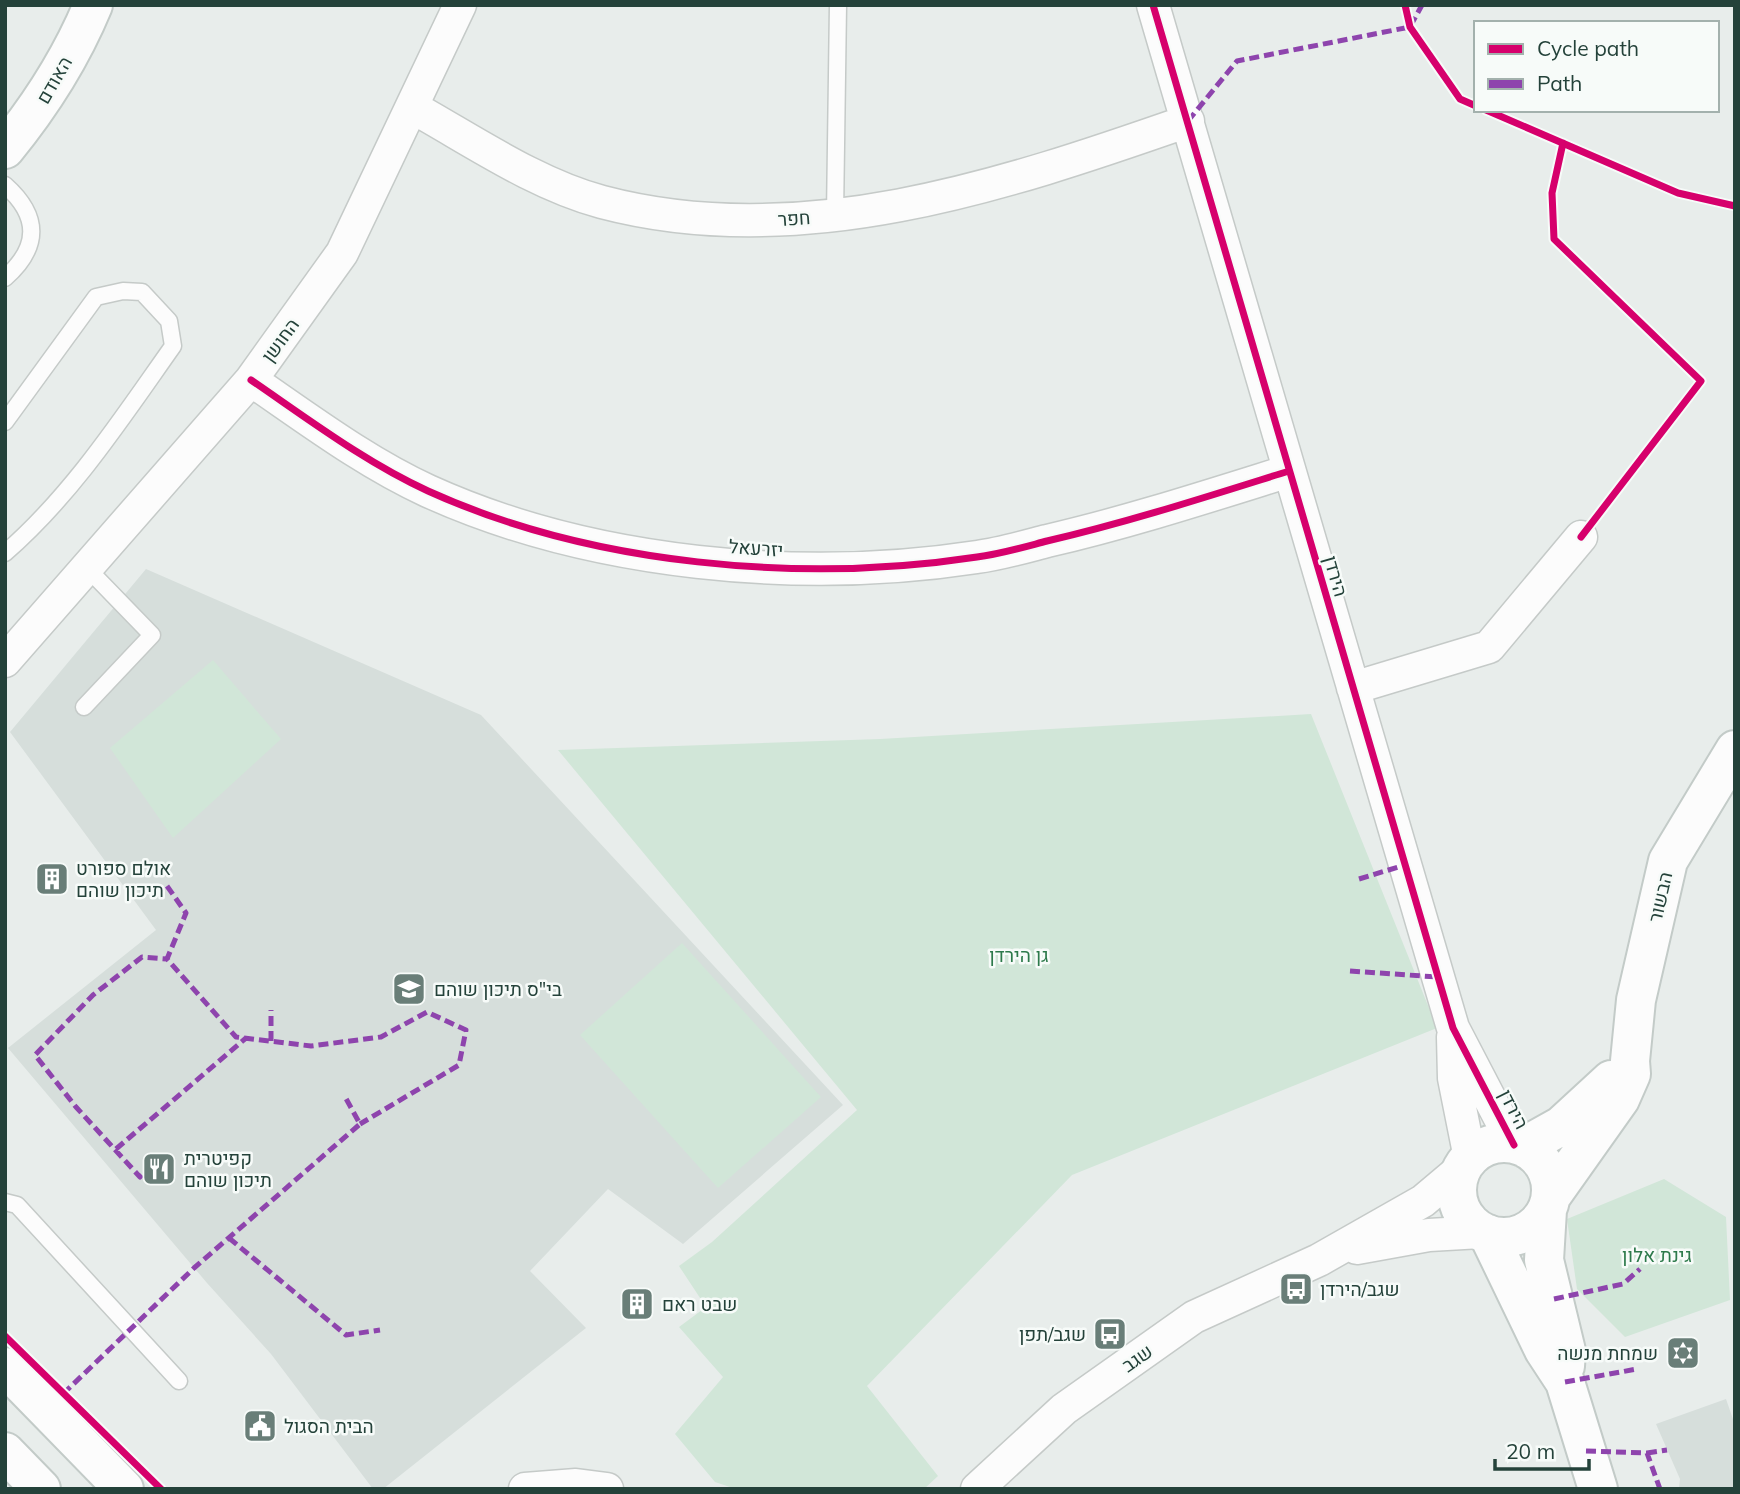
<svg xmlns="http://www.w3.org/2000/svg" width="1740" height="1494" font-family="Mulish,Heebo,sans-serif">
	<rect width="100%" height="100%" fill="#e8edeb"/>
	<path fill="#d6dedb" d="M 146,569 L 481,715 L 843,1105 L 683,1244 L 608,1189 L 530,1271 L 586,1328 L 383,1489 L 373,1489 L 271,1354 L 207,1283 L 8,1048 L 156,930 L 10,732 Z
		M 1726,1399 L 1735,1425 L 1735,1489 L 1679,1489 L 1680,1479 L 1656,1424 Z"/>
	<path fill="#d1e6d8" d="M 213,660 L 281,739 L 173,838 L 110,748 Z
		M 1311,714 L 1437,1028 L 1072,1175 L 867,1386 L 938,1476 L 924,1489 L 736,1489 L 715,1482 L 675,1434 L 723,1377 L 679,1327 L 706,1307 L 679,1266 L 712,1242 L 857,1110 L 558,750 L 880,739 Z
		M 682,943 L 821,1097 L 718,1188 L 580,1035 Z
		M 1664,1179 L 1726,1217 L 1730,1300 L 1625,1337 L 1577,1289 L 1567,1219 Z"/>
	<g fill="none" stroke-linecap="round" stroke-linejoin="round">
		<defs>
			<path id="lane" d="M 5,185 C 40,216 40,247 5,278
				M 835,215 L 838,5
				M 5,422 L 96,297 L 123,291 L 142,292 L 169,321 L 173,346 C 122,418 72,495 5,553
				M 84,707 L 152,635 L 87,568
				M 5,1202 L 17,1205 L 179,1381"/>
			<path id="street" d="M 1153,5 L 1453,1028 L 1514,1145
				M 412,107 C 473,141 535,184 602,202 C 799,254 1002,186 1188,121
				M 251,380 C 308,419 365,462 428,491 C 591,565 801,584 977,557 C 1000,554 1024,547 1047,541 C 1129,522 1209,496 1289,471
				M 5,661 L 251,380 L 342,253 L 460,5
				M 1353,688 L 1489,647 L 1581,537
				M 1453,1037 L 1454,1078 L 1470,1158
				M 1357,1248 L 1429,1235 L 1481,1232
				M 525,1489 L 576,1485 L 607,1489
				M 977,1489 L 1064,1409 L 1194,1317 L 1319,1260 L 1423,1201 L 1461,1169"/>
			<path id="secondary" d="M 5,149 C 41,105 71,58 93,5
				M1457 1190a47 47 0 1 1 94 0a47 47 0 1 1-94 0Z
				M 1523,1147 L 1561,1126 L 1611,1080
				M 1552,1195 L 1620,1099 L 1631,1074 L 1630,1061 L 1636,1000 L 1668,861 L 1735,750
				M 1547,1210 L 1544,1260 L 1566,1351 L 1565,1366
				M 1488,1234 L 1544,1350 L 1565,1382 L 1598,1489
				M 5,1367 L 124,1489
				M 5,1452 L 41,1489"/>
		</defs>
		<use href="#lane" stroke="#c5cac8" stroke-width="19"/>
		<use href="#street" stroke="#c5cac8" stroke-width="35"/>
		<use href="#secondary" stroke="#c3cbc8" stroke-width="42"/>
		<use href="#lane" stroke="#fcfcfc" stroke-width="16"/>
		<use href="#street" stroke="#fcfcfc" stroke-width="32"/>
		<use href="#secondary" stroke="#fcfcfc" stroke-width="38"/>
		<path stroke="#8e44ad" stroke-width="5" stroke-dasharray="10 5" stroke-linecap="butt" d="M 1188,121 L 1237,61 L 1410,27 L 1422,5
			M 1359,879 L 1405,865
			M 167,886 L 186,913 L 167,959 L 236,1037 L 311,1046 L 381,1037 L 427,1012 L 466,1030 L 459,1065 L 360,1124
			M 1350,971 L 1437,977
			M 271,1041 L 271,1010
			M 116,1149 L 246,1038
			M 142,1175 L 140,1177 L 76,1107 L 35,1055 L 93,995 L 142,957 L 167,959
			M 229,1238 L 346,1335 L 380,1330
			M 1554,1299 L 1623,1284 L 1640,1269
			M 1565,1382 L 1637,1369
			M 63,1394 L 194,1268 L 360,1124 L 344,1095
			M 1586,1451 L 1647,1453 L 1660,1489
			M 1647,1453 L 1667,1450"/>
		<defs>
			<path id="cycleway" d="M 1153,5 L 1453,1028 L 1514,1145
				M 1405,5 L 1410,27 L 1460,99 L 1476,106
				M 1486,110 L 1678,193 L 1735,206
				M 1563,143 L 1552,193 L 1554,239 L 1701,381 L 1581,537
				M 251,380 C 308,419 365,462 428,491 C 591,565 801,584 977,557 C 1000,554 1024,547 1047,541 C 1129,522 1209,496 1289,471
				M 5,1336 L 161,1489"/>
		</defs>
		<use href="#cycleway" stroke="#f7fbf9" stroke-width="11"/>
		<use href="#cycleway" stroke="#d6006c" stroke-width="7"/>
	</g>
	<defs>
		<symbol id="building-square" viewBox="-11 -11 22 22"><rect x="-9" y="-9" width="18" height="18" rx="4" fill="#697e78" stroke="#f7fbf9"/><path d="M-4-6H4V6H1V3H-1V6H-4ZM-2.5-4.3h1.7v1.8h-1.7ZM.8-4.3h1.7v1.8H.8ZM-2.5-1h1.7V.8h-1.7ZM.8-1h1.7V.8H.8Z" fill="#fff"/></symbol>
		<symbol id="school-square" viewBox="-11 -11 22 22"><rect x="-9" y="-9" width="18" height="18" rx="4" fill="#697e78" stroke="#f7fbf9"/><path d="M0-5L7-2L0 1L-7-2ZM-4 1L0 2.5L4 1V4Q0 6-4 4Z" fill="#fff"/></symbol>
		<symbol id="restaurant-square" viewBox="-11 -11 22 22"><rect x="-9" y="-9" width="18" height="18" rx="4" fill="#697e78" stroke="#f7fbf9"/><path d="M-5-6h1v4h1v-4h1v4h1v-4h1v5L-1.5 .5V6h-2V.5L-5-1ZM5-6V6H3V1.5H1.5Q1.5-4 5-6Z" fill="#fff"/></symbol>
		<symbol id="bus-square" viewBox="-11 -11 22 22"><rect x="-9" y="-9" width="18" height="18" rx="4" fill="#697e78" stroke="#f7fbf9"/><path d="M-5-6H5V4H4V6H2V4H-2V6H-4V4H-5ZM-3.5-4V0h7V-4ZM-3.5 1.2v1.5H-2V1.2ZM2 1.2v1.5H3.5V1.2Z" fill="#fff"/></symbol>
		<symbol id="synagogue-square" viewBox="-11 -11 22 22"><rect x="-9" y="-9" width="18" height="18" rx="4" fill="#697e78" stroke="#f7fbf9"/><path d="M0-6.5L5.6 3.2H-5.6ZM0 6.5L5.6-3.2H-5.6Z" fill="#fff"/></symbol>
		<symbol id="civic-square" viewBox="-11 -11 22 22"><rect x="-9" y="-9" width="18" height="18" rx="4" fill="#697e78" stroke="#f7fbf9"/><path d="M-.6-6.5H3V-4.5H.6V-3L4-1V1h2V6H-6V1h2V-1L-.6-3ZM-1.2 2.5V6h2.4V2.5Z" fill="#fff"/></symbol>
	</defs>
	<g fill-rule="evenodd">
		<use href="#building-square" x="33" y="860" width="38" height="38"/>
		<use href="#school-square" x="390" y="970" width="38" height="38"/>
		<use href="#restaurant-square" x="140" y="1150" width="38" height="38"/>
		<use href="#bus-square" x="1277" y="1270" width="38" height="38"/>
		<use href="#building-square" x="618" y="1285" width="38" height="38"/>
		<use href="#bus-square" x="1091" y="1315" width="38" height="38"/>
		<use href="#synagogue-square" x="1664" y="1334" width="38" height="38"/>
		<use href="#civic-square" x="241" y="1407" width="38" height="38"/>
	</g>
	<g text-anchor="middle" stroke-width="5" stroke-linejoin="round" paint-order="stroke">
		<g font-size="19" fill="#24423a" stroke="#f7fbf9">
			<text transform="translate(54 80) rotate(-60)" y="7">האודם</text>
			<text transform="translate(794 218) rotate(-4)" y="7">חפר</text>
			<text transform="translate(280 340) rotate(-54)" y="7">החושן</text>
			<text transform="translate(756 548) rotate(4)" y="7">יזרעאל</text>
			<text transform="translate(1336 576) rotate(74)" y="7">הירדן</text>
			<text transform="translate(1660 897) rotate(-77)" y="7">הבשור</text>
			<text transform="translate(1514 1109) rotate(63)" y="7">הירדן</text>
			<text transform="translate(1137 1358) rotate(-35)" y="7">שגב</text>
		</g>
		<g font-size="19" fill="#24423a" stroke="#f7fbf9" text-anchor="start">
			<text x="76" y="875">אולם ספורט<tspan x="76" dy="22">תיכון שוהם</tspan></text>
			<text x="434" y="996">בי"ס תיכון שוהם</text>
			<text x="184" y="1165">קפיטרית<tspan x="184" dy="22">תיכון שוהם</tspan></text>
			<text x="1320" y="1296">שגב/הירדן</text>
			<text x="662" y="1311">שבט ראם</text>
			<text x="1086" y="1341" text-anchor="end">שגב/תפן</text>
			<text x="1658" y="1360" text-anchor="end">שמחת מנשה</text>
			<text x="284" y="1433">הבית הסגול</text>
		</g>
		<g font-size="19" fill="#2d7a4b" stroke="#f7fbf9">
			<text x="1019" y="962">גן הירדן</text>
			<text x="1657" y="1262">גינת אלון</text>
		</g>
	</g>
	<rect width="1740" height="1494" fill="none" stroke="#24423a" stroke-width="14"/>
	<rect x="1474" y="21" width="245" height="91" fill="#f7fbf9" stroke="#a3b1ad" stroke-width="2"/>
	<rect x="1488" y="44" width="35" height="10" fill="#d6006c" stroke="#a3b1ad" stroke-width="2"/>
	<text x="1537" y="56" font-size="21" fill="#24423a">Cycle path</text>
	<rect x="1488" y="79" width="35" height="10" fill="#8e44ad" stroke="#a3b1ad" stroke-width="2"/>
	<text x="1537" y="91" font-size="21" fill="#24423a">Path</text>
	<path d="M1495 1459v10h94v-10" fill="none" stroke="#24423a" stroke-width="3.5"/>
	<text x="1506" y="1459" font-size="21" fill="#24423a" stroke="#f7fbf9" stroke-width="5" paint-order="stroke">20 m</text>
</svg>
